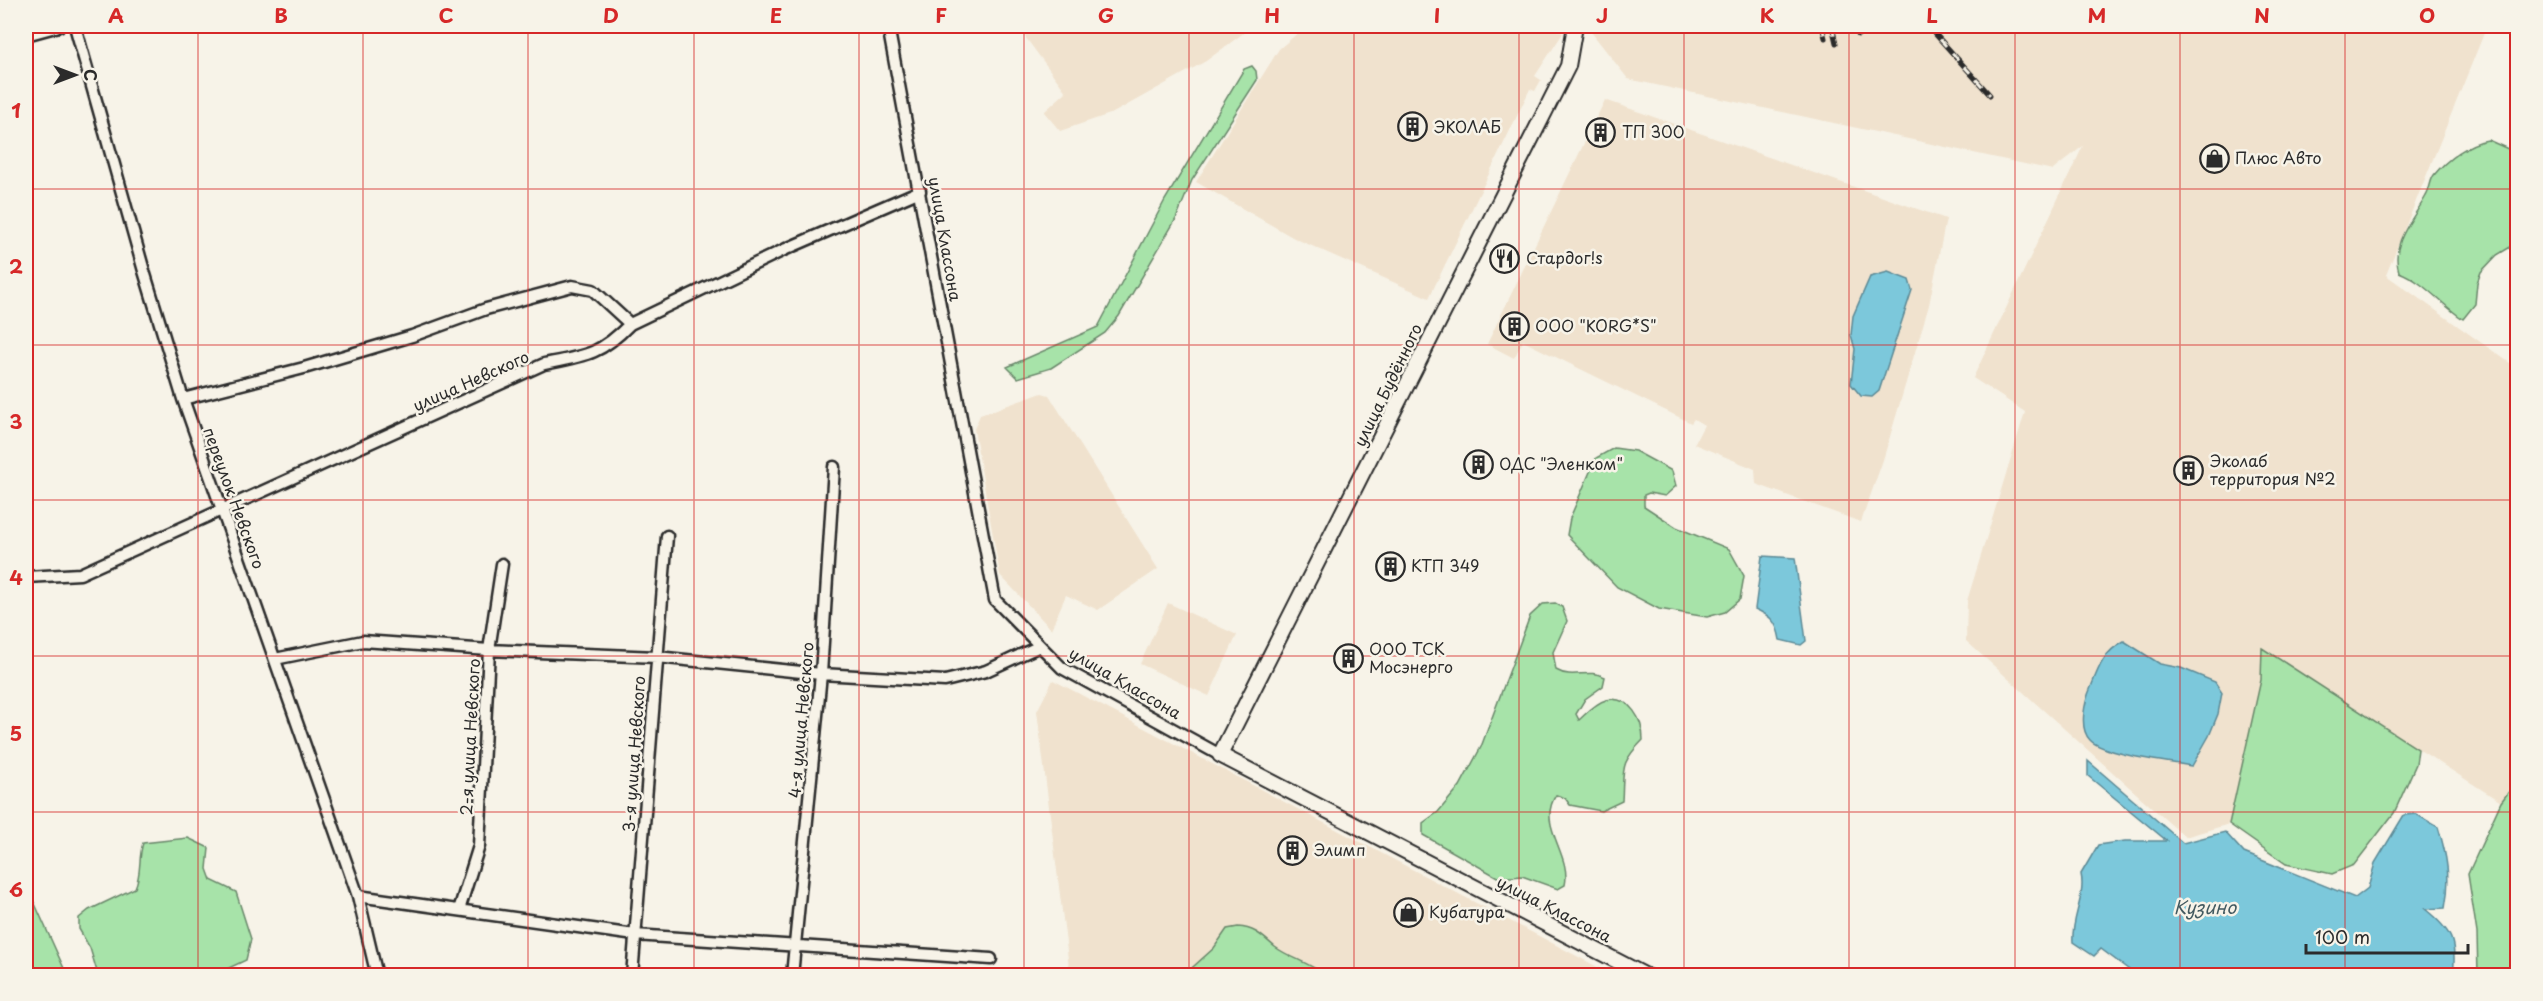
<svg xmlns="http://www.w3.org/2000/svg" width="2543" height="1001" font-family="'Playpen Sans',sans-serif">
	<rect width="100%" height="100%" fill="#f7f3e8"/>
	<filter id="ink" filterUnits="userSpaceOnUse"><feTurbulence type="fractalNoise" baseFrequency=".0167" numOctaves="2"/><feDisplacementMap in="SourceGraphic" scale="12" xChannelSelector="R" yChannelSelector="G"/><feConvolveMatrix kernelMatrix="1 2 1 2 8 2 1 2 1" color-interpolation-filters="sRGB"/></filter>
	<g filter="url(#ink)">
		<path fill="#f0e2ce" d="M 1017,26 L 1253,26 L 1206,61 L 1113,113 L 1060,131 L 1044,112 L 1066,92 Z
			M 1306,26 L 1549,26 L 1563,33 L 1535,76 L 1541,80 L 1535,91 L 1530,89 L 1429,298 L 1294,238 L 1196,182 L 1279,49 Z
			M 1593,26 L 2487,26 L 2386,275 L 2517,368 L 2518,781 L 2501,802 L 2262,649 L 2261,680 L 2229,824 L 2185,837 L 1966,641 L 1967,601 L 2025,412 L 1973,378 L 2083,146 L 2053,170 L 1628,79 L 1592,33 Z
			M 1605,100 L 1946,219 L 1929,305 L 1883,460 L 1861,522 L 1756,484 L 1755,469 L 1694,444 L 1704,425 L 1694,419 L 1691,423 L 1523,341 L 1514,358 L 1487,344 Z
			M 1042,393 L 1049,395 L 1158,569 L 1098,610 L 1066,595 L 1051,629 L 1000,575 L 974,429 L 980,415 Z
			M 1168,603 L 1237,635 L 1209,696 L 1140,664 Z
			M 1053,680 L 1609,973 L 1608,976 L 1070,975 L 1037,711 Z"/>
		<path fill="#a7e3a9" stroke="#69876a" stroke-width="1.5" d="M 1252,66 L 1256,71 L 1257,80 L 1192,180 L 1176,219 L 1119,316 L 1105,333 L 1051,368 L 1018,378 L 1007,367 L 1098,327 L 1165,200 L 1244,69 Z
			M 2488,140 L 2517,153 L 2517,243 L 2497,255 L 2481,272 L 2477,283 L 2475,304 L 2463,319 C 2442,305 2423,281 2399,272 C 2390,242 2413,220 2426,196 C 2430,190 2430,180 2434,175 C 2447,159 2469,143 2488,140 Z
			M 1614,448 L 1635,451 L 1672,471 L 1676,486 L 1665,496 L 1649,493 L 1644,495 L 1644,506 L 1676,527 L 1729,549 L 1744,576 L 1740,599 L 1725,612 L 1707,617 L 1659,609 L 1617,587 L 1567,535 L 1570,518 L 1596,458 Z
			M 1555,603 L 1562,607 L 1567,621 L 1553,652 L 1556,670 C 1573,680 1588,668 1605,677 L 1603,686 L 1585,699 L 1576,714 L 1579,720 C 1586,714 1595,703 1606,700 C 1630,695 1643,720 1643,740 C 1619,764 1624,769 1622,801 L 1601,811 L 1570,805 L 1565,798 L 1556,795 C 1536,825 1572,854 1565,885 L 1558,889 L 1522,876 L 1499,878 L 1423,835 L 1423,823 L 1438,812 L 1460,786 L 1481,747 L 1530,616 L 1543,604 Z
			M 2262,648 L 2418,749 L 2416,764 L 2394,813 L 2354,865 L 2332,874 L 2286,864 L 2229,824 L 2261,680 Z
			M 2517,781 L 2517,975 L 2478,975 L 2477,933 L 2468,874 L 2501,802 Z
			M 188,838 L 209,848 L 207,869 L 211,880 L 236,892 L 251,939 L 246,960 L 214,975 L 98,975 L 90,948 L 79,929 L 79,918 L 89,910 L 135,888 C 142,872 138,858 143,843 Z
			M 26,884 L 67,975 L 26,975 Z
			M 1238,927 C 1255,928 1262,936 1275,947 C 1290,958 1310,963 1325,975 L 1184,975 L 1214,948 L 1227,929 Z"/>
		<path fill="#7cc8db" stroke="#5c8995" stroke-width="1.5" d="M 1888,272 L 1909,280 L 1912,290 L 1879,391 L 1872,397 L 1861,396 L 1851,384 L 1855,349 L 1851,335 L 1853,316 L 1870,277 Z
			M 1762,556 L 1795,558 L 1806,641 L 1801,645 L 1780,640 C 1777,622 1771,616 1755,609 Z
			M 2124,641 L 2160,664 L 2181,668 L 2215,682 L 2222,693 L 2218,714 L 2209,736 L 2192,766 C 2170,762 2104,755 2090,740 C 2078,728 2085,701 2091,687 C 2099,666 2104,652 2124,641 Z
			M 2088,761 L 2183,843 L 2225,832 L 2244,853 L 2355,898 L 2368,888 L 2375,863 L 2404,815 L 2416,814 L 2438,827 C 2447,856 2451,878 2445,908 L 2425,909 C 2452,931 2457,941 2453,975 L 2136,975 L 2101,949 L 2094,956 L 2073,942 C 2071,918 2086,897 2081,874 L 2098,845 L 2125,841 L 2167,841 L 2088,776 Z"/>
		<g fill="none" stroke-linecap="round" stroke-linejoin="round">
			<defs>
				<path id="street" d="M 75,26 L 144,271 L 183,399 L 358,896 L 377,976
					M 888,26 L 995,600 L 1062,668 L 1220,755
					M 26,35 L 59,26
					M 183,399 L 304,368 L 412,336 L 486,309 L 572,286 L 593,290 L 630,324
					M 26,577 L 80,574 L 544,364 C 585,356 600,355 630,324 L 786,249 L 920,191
					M 275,659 L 363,641 L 489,650 L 657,657 L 821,674 L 945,681 L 986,671 L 1040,646
					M 358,896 L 635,935 L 991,959
					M 459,910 L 479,846 L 489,650 L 502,564
					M 632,976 L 667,536
					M 792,976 L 821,674 L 834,467"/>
				<path id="secondary" d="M 1575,26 L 1568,66 L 1220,755 L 1646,976"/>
			</defs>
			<use href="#street" stroke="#2b2b2b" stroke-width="15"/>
			<use href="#secondary" stroke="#2b2b2b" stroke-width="18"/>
			<use href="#street" stroke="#f7f3e8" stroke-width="10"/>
			<use href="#secondary" stroke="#f7f3e8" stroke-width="14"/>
			<defs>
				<path id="rail" d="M 1822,26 L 1825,38
					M 1832,26 L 1836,43
					M 1855,26 L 1858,35
					M 1928,26 L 1990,95"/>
			</defs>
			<use href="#rail" stroke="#2b2b2b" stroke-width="5"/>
			<use href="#rail" stroke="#f7f3e8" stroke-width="3" stroke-dasharray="9" stroke-linecap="butt"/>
		</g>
	</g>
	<path fill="none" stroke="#d62828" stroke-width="1.5" stroke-opacity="0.55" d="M 198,26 L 198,976M 363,26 L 363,976M 528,26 L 528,976M 694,26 L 694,976M 859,26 L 859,976M 1024,26 L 1024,976M 1189,26 L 1189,976M 1354,26 L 1354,976M 1519,26 L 1519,976M 1684,26 L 1684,976M 1849,26 L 1849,976M 2015,26 L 2015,976M 2180,26 L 2180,976M 2345,26 L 2345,976M 26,189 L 2518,189M 26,345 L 2518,345M 26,500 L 2518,500M 26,656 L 2518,656M 26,812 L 2518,812"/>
	<defs>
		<symbol id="building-ring" viewBox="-11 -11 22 22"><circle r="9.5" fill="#f7f3e8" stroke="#2b2b2b" stroke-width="1.5"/><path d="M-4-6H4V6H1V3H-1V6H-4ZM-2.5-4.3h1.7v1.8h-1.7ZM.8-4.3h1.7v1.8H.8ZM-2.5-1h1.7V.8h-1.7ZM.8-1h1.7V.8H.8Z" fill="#2b2b2b"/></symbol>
		<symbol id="shop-ring" viewBox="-11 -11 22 22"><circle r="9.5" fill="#f7f3e8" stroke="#2b2b2b" stroke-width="1.5"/><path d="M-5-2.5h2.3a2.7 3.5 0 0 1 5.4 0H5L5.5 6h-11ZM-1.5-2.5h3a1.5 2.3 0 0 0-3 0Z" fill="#2b2b2b"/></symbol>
		<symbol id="restaurant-ring" viewBox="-11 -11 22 22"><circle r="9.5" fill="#f7f3e8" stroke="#2b2b2b" stroke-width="1.5"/><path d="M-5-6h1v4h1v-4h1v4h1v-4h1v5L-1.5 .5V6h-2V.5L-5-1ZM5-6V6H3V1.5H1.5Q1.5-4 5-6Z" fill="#2b2b2b"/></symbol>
	</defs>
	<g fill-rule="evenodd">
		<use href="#building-ring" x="1396" y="110" width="33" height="33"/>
		<use href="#building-ring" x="1584" y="116" width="33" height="33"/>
		<use href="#shop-ring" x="2198" y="142" width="33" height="33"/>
		<use href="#restaurant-ring" x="1488" y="242" width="33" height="33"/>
		<use href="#building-ring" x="1498" y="310" width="33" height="33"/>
		<use href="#building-ring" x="1462" y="448" width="33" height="33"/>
		<use href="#building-ring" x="2172" y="454" width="33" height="33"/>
		<use href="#building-ring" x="1374" y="550" width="33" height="33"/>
		<use href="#building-ring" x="1332" y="642" width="33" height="33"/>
		<use href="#building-ring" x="1276" y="834" width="33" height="33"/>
		<use href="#shop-ring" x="1392" y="896" width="33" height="33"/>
	</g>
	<g text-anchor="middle" stroke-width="5" stroke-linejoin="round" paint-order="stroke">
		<g font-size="16" fill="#2b2b2b" stroke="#f7f3e8" text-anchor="start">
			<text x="1434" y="133">ЭКОЛАБ</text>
			<text x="1622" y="138">ТП 300</text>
			<text x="2235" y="164">Плюс Авто</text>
			<text x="1526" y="264">Стардог!s</text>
			<text x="1535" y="332">ООО "KORG*S"</text>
			<text x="2210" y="467">Эколаб<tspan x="2210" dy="18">территория №2</tspan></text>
			<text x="1499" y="470">ОДС "Эленком"</text>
			<text x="1411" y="572">КТП 349</text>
			<text x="1369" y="655">ООО ТСК<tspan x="1369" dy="18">Мосэнерго</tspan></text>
			<text x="1314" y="856">Элимп</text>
			<text x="1429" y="918">Кубатура</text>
		</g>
		<g font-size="16" fill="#2b2b2b" stroke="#f7f3e8">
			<text transform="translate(945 239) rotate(80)" y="6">улица Классона</text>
			<text transform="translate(471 381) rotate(-24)" y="6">улица Невского</text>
			<text transform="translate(1388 385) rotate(-64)" y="6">улица Будённого</text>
			<text transform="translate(234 498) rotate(70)" y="6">переулок Невского</text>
			<text transform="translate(1125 683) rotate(30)" y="6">улица Классона</text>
			<text transform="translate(801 720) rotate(-85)" y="6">4-я улица Невского</text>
			<text transform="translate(470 737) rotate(-87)" y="6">2-я улица Невского</text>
			<text transform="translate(634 754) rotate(-86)" y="6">3-я улица Невского</text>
			<text transform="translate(1554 909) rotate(27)" y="6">улица Классона</text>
		</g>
		<g font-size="18" font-style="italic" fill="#435a60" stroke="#f7f3e8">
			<text x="2205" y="914">Кузино</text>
		</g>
	</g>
	<rect width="2543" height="1001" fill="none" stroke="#f7f3e8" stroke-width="66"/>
	<g transform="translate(75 75) rotate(90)" stroke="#f7f3e8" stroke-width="4.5" paint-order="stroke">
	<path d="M0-4.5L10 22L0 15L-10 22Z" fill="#2b2b2b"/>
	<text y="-9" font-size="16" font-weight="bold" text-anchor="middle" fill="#2b2b2b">С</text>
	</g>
	<path d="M2306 944v9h162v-9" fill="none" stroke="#2b2b2b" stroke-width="3"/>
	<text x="2315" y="944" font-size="18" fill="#2b2b2b" stroke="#f7f3e8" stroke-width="4.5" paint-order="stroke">100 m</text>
	<rect x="33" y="33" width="2477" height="935" fill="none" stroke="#d62828" stroke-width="2"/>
	<g font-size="20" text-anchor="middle" font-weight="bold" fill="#d62828">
		<text x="116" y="23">A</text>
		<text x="281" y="23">B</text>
		<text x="446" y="23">C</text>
		<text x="611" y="23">D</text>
		<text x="776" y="23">E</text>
		<text x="941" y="23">F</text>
		<text x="1106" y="23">G</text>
		<text x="1272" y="23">H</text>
		<text x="1437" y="23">I</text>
		<text x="1602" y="23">J</text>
		<text x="1767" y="23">K</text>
		<text x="1932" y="23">L</text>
		<text x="2097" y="23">M</text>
		<text x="2262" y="23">N</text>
		<text x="2427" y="23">O</text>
		<text x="16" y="118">1</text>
		<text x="16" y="274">2</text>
		<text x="16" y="429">3</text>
		<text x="16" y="585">4</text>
		<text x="16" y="741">5</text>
		<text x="16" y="897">6</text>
	</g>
</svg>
